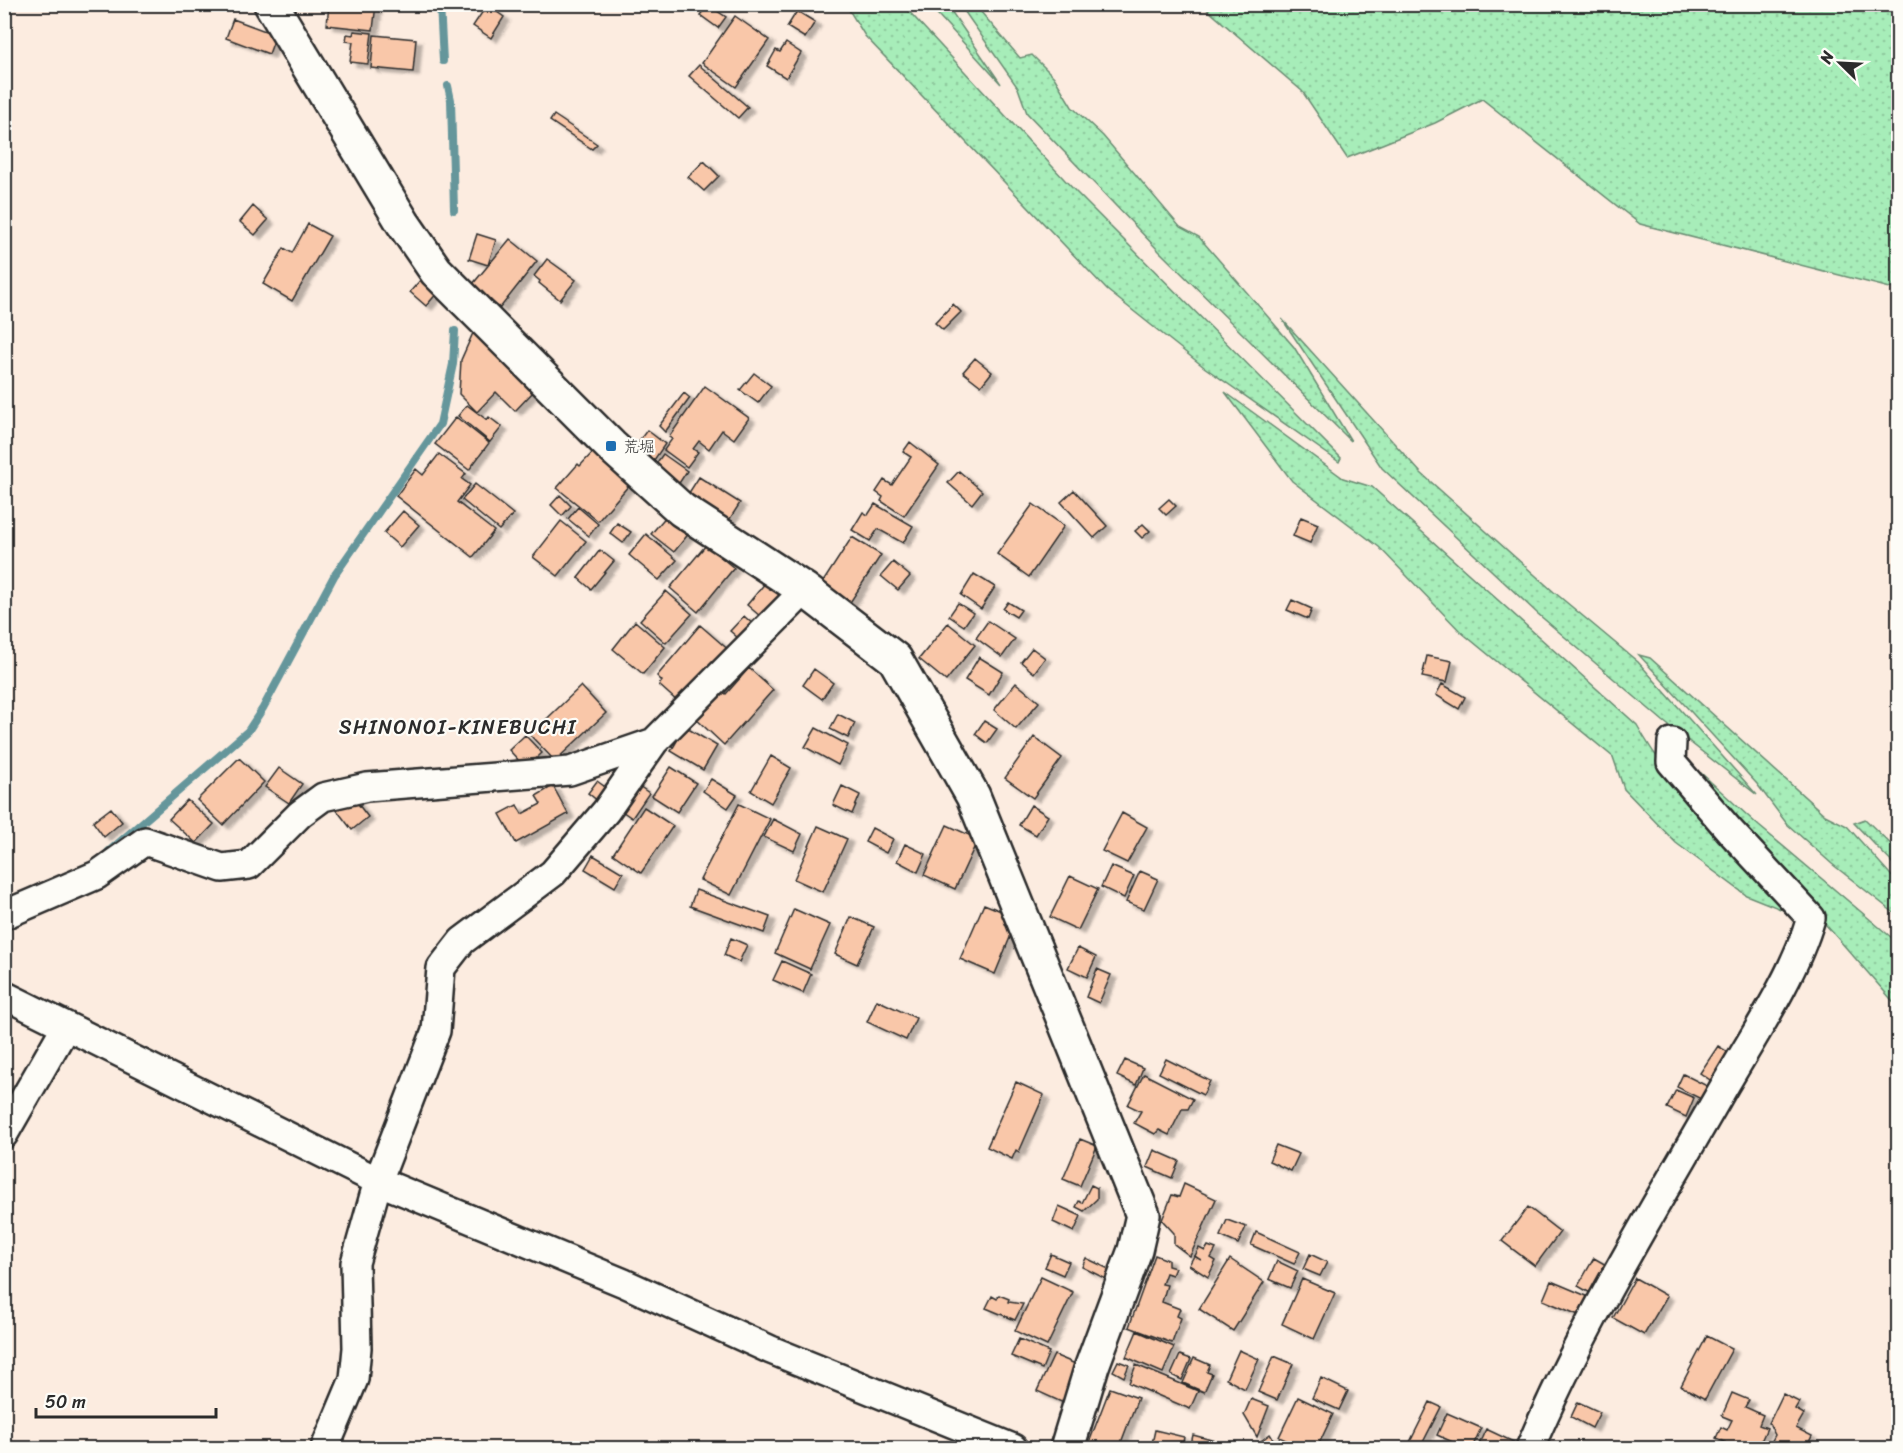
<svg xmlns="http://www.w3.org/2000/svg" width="1903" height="1453" font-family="Sriracha,'Klee One',sans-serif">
	<defs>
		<pattern id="grass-dots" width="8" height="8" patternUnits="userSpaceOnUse" patternTransform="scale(1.5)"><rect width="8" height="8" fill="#a7edb9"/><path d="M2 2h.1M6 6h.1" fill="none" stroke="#90cb9f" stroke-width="1.8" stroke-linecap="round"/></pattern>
		<filter id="shadow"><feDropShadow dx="6" dy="4" stdDeviation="1.5" flood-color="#0004"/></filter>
	</defs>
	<rect width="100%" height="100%" fill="#fcece0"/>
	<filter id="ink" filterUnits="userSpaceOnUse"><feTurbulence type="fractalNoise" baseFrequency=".0167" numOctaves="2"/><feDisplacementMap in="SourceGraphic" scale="12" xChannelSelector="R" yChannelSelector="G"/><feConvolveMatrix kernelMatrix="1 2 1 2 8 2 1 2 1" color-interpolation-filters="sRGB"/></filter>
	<g filter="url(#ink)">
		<path fill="url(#grass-dots)" stroke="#698c72" stroke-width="1.5" d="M 846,5 L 903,5 L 1076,192 L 1341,458 L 1339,462 L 1204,367 L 1107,290 L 865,36 Z
			M 929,5 L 947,5 L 1001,84 Z
			M 960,5 L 975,5 L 1020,58 L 1032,55 L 1054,77 L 1072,107 L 1103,136 L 1180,227 L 1199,237 L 1294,347 L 1351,441 L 1159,251 L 1027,113 L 1018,88 Z
			M 1202,5 L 1898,5 L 1898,290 L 1640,224 L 1482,99 L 1435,123 L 1347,158 L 1302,91 Z
			M 1282,319 L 1421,473 L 1554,592 L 1638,662 L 1757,795 L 1663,721 L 1538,614 L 1382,468 Z
			M 1225,392 L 1343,478 L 1372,487 L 1637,725 C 1677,797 1741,857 1798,916 L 1746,895 L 1676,843 L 1624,789 L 1613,757 L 1461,632 L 1379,547 L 1292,481 Z
			M 1639,655 L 1650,658 L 1825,815 L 1847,826 L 1898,883 L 1898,916 L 1832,864 L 1787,824 L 1757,784 Z
			M 1701,773 L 1759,826 L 1898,943 L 1898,1007 L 1695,776 Z
			M 1865,819 L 1898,851 L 1898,869 L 1854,823 Z"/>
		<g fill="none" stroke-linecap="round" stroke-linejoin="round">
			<path stroke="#65969b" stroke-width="8" d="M 440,4 L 443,61
				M 448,86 L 451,100 L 454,210
				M 108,852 L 248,731 L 263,708 L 334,576 L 440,424 L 453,364 L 455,331"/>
		</g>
		<path fill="#f9c7a9" stroke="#2b2b2b" stroke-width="1.5" filter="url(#shadow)" d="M 329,4 L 376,4 L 373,30 L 327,25 Z
			M 487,5 L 504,17 L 491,38 L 473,26 Z
			M 708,5 L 726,17 L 718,28 L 700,15 Z
			M 797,11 L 815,22 L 805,38 L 787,27 Z
			M 735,16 L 769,40 L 736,87 L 702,63 Z
			M 233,19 L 276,35 L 269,54 L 226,38 Z
			M 354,31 L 372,33 L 368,64 L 350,62 L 353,42 L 346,41 L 347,34 L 353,35 Z
			M 374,35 L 416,39 L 413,72 L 371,68 Z
			M 786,43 L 801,53 L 786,78 L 767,66 L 776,50 L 780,52 Z
			M 699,65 L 748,107 L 738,118 L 689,76 Z
			M 554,115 L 597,144 L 592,149 L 550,121 Z
			M 704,161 L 719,176 L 704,191 L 688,177 Z
			M 253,206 L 268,220 L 255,235 L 240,222 Z
			M 308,224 L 330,236 L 292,301 L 263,284 L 284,248 L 292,253 Z
			M 477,234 L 496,240 L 488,265 L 469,259 Z
			M 510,239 L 537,261 L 500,308 L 472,285 Z
			M 547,259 L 576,280 L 560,300 L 539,283 L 540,281 L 534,276 Z
			M 422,278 L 438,292 L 426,306 L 410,292 Z
			M 953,304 L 961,312 L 943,330 L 935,323 Z
			M 473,333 L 533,392 L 515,411 L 496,392 L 477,412 L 459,394 L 461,360 Z
			M 975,358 L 992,372 L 981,386 L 963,372 Z
			M 754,373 L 771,386 L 758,403 L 740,390 Z
			M 705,386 L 749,418 L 734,439 L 722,430 L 709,449 L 699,441 L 693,449 L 698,452 L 687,467 L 664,450 L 672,439 L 669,437 Z
			M 684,393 L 690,398 L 665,432 L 659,426 Z
			M 467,405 L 487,420 L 489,417 L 502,427 L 490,442 L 458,416 Z
			M 456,417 L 489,443 L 469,470 L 435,444 Z
			M 647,430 L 665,444 L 652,463 L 633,449 Z
			M 910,442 L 939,465 L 904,516 L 881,501 L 883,497 L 876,492 L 884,480 L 892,485 L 911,457 L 903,452 Z
			M 593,452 L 630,484 L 598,521 L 557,488 L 578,464 L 580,466 Z
			M 439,454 L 466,474 L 462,479 L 470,485 L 457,502 L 494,531 L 473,557 L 396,496 L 416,469 L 423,475 Z
			M 663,454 L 687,471 L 676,488 L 651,471 Z
			M 959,471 L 982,491 L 972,504 L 948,483 Z
			M 699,477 L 740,503 L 726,525 L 685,499 Z
			M 475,484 L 513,514 L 499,530 L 462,500 Z
			M 1074,490 L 1107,526 L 1094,538 L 1061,502 Z
			M 560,495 L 571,506 L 562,516 L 551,505 Z
			M 1169,499 L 1176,506 L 1166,515 L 1159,508 Z
			M 875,504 L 913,526 L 903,543 L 878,529 L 870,541 L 852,530 L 863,512 L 868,515 Z
			M 1033,504 L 1064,526 L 1029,577 L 997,554 Z
			M 578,507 L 598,524 L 589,536 L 568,519 Z
			M 403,511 L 419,525 L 400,547 L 384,533 Z
			M 668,514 L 690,532 L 674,552 L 651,534 Z
			M 1301,517 L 1318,524 L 1310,543 L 1293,536 Z
			M 561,521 L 586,541 L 558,576 L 533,557 Z
			M 617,523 L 631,532 L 623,543 L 610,533 Z
			M 1143,524 L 1150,531 L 1142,538 L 1135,531 Z
			M 646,534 L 677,560 L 659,580 L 629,555 Z
			M 852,537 L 881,555 L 849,604 L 821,585 Z
			M 706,545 L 734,568 L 698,612 L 670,588 Z
			M 600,550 L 614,561 L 591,589 L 578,578 Z
			M 893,562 L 910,576 L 898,590 L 881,576 Z
			M 974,574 L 995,587 L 981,609 L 961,595 Z
			M 766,582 L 785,599 L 767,622 L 747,605 Z
			M 666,591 L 692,614 L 666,643 L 640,620 Z
			M 1292,600 L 1312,609 L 1308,619 L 1287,610 Z
			M 1008,602 L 1021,610 L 1016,617 L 1003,609 Z
			M 958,603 L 973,613 L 964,626 L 949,616 Z
			M 744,616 L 758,629 L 745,644 L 730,631 Z
			M 635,621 L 665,647 L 643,674 L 613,649 Z
			M 988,621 L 1015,639 L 1002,657 L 976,638 Z
			M 948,623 L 975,645 L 946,681 L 919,659 Z
			M 700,625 L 731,652 L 678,702 L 659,685 L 662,681 L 657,676 Z
			M 1032,648 L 1045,658 L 1034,673 L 1021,662 Z
			M 1427,656 L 1452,661 L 1447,682 L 1422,677 Z
			M 979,657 L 1003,672 L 989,695 L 965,680 Z
			M 749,668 L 773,690 L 724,745 L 694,717 L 719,688 L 726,694 Z
			M 814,669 L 833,683 L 822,699 L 803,685 Z
			M 1016,683 L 1039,702 L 1016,729 L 994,710 Z
			M 1442,684 L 1465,697 L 1459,709 L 1436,695 Z
			M 581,686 L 606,713 L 555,761 L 530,735 Z
			M 838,714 L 855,723 L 848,738 L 830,729 Z
			M 984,721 L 997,729 L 987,743 L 975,734 Z
			M 685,727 L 717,746 L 703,770 L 671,751 Z
			M 816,728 L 848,745 L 838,765 L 805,747 Z
			M 525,735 L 542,753 L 526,768 L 509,750 Z
			M 1034,737 L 1062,758 L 1033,798 L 1005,778 Z
			M 771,756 L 791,768 L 771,803 L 751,791 Z
			M 239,758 L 264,782 L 223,825 L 197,800 Z
			M 671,767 L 696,783 L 677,812 L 652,796 Z
			M 279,768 L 302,784 L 289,803 L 265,787 Z
			M 711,779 L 737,795 L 728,808 L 703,791 Z
			M 597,781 L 612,792 L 603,805 L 588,793 Z
			M 636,784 L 649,793 L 632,818 L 619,809 Z
			M 553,786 L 568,814 L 516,843 L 500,814 L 517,805 L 522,814 L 541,804 L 536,796 Z
			M 842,786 L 860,795 L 852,814 L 833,805 Z
			M 352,796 L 368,817 L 352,830 L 336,809 Z
			M 187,800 L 214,824 L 196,843 L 169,819 Z
			M 739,804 L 770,819 L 731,895 L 700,880 Z
			M 1031,805 L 1048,816 L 1036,835 L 1019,825 Z
			M 644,807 L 673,826 L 641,873 L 613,854 Z
			M 111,808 L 122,822 L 104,837 L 93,822 Z
			M 1122,813 L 1147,827 L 1127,863 L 1102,851 Z
			M 773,819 L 802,834 L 794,851 L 764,837 Z
			M 947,825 L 978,839 L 955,889 L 924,875 Z
			M 818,826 L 847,839 L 823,892 L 794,879 Z
			M 872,828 L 893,839 L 886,853 L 865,842 Z
			M 905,844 L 926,854 L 918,872 L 897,861 Z
			M 593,855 L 623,873 L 615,887 L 585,869 Z
			M 1111,866 L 1134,876 L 1124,898 L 1101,887 Z
			M 1140,871 L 1158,879 L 1144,909 L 1126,902 Z
			M 1070,876 L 1098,889 L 1078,930 L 1050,917 Z
			M 696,890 L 770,917 L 764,933 L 690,906 Z
			M 984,904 L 1018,918 L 995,974 L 960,959 Z
			M 794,909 L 830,925 L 810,969 L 775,953 Z
			M 851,917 L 874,927 L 857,964 L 835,954 Z
			M 731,938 L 747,945 L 739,962 L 724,955 Z
			M 1078,948 L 1096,957 L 1087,977 L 1068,968 Z
			M 782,961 L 811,974 L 803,993 L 773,980 Z
			M 1097,969 L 1111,975 L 1099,1003 L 1086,997 Z
			M 877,1000 L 916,1018 L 906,1040 L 867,1022 Z
			M 1718,1046 L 1737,1058 L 1719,1086 L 1700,1073 Z
			M 1166,1059 L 1210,1081 L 1203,1095 L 1159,1073 Z
			M 1125,1060 L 1143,1068 L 1136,1085 L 1117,1076 Z
			M 1144,1074 L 1193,1099 L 1188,1109 L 1182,1109 L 1169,1135 L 1159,1130 L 1155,1134 L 1134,1123 L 1141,1111 L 1128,1105 Z
			M 1683,1074 L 1715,1090 L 1709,1103 L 1677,1087 Z
			M 1016,1082 L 1044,1095 L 1019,1152 L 1016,1150 L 1012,1159 L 987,1147 Z
			M 1676,1090 L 1694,1098 L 1686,1117 L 1667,1108 Z
			M 1080,1139 L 1097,1146 L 1080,1186 L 1063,1179 Z
			M 1276,1145 L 1299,1154 L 1291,1171 L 1269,1161 Z
			M 1154,1150 L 1179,1161 L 1172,1178 L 1147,1167 Z
			M 1184,1184 L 1216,1199 L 1190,1256 L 1174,1244 L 1174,1233 L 1162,1220 L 1172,1195 L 1179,1197 Z
			M 1091,1185 L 1097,1188 L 1097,1199 L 1084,1211 L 1076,1207 L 1079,1201 L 1082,1203 Z
			M 1059,1206 L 1081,1216 L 1074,1232 L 1053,1222 Z
			M 1528,1207 L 1560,1232 L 1535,1266 L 1502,1241 Z
			M 1227,1220 L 1246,1227 L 1238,1244 L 1220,1236 Z
			M 1256,1232 L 1300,1252 L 1294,1264 L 1251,1245 Z
			M 1208,1246 L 1216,1249 L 1211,1258 L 1216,1261 L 1208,1277 L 1189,1265 L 1194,1256 L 1201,1260 L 1195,1256 L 1199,1248 L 1205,1251 Z
			M 1051,1254 L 1069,1262 L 1063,1275 L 1045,1267 Z
			M 1310,1254 L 1327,1262 L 1320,1276 L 1303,1269 Z
			M 1155,1255 L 1168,1260 L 1168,1266 L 1175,1268 L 1172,1275 L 1166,1273 L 1162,1284 L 1167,1285 L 1162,1302 L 1180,1309 L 1177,1316 L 1181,1318 L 1172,1343 L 1129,1327 Z
			M 1086,1258 L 1113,1271 L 1108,1280 L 1082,1267 Z
			M 1594,1258 L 1615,1270 L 1599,1298 L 1578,1286 Z
			M 1230,1259 L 1264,1282 L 1233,1331 L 1199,1309 Z
			M 1277,1261 L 1298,1271 L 1290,1288 L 1269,1279 Z
			M 1041,1277 L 1073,1292 L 1047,1346 L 1015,1331 Z
			M 1635,1278 L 1667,1296 L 1644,1335 L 1613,1318 Z
			M 1302,1279 L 1335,1293 L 1314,1339 L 1282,1324 Z
			M 1551,1281 L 1589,1297 L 1581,1316 L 1543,1300 Z
			M 999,1295 L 1009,1299 L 1008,1302 L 1023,1304 L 1015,1320 L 986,1308 L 992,1296 L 997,1299 Z
			M 1137,1331 L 1174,1347 L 1163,1373 L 1126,1357 Z
			M 1707,1336 L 1732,1349 L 1705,1399 L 1681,1386 Z
			M 1019,1339 L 1049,1352 L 1042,1369 L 1011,1356 Z
			M 1239,1350 L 1259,1359 L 1245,1389 L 1226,1379 Z
			M 1054,1355 L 1085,1368 L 1068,1405 L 1037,1391 Z
			M 1180,1355 L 1191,1359 L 1182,1380 L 1171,1375 Z
			M 1274,1356 L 1293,1364 L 1277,1400 L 1258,1392 Z
			M 1194,1358 L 1210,1365 L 1207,1372 L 1212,1374 L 1204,1392 L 1183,1383 Z
			M 1118,1361 L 1129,1365 L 1124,1377 L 1113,1371 Z
			M 1136,1365 L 1198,1391 L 1190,1409 L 1129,1383 Z
			M 1321,1378 L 1348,1391 L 1339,1410 L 1312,1398 Z
			M 1110,1388 L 1138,1398 L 1119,1448 L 1087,1448 Z
			M 1732,1393 L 1749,1400 L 1745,1407 L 1763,1415 L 1759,1425 L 1767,1428 L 1758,1448 L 1715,1448 L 1716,1445 L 1723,1448 L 1725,1442 L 1716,1438 L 1721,1427 L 1727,1430 L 1732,1420 L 1722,1416 Z
			M 1783,1394 L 1799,1402 L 1795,1409 L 1804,1414 L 1796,1428 L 1812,1436 L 1806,1448 L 1768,1448 L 1775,1435 L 1769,1423 Z
			M 1298,1397 L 1333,1414 L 1317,1448 L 1303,1448 L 1279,1437 Z
			M 1251,1399 L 1269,1406 L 1257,1437 L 1244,1415 Z
			M 1430,1402 L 1441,1407 L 1420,1448 L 1407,1448 Z
			M 1578,1402 L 1600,1412 L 1592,1428 L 1571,1417 Z
			M 1447,1413 L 1481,1428 L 1472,1448 L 1466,1448 L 1437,1435 Z
			M 1486,1429 L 1522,1446 L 1521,1448 L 1477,1448 Z
			M 1155,1430 L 1184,1437 L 1182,1448 L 1151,1448 Z
			M 1270,1434 L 1277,1445 L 1273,1448 L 1267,1448 L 1261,1441 Z
			M 1193,1435 L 1230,1445 L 1229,1448 L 1190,1448 Z"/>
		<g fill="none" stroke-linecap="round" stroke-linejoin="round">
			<defs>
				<path id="street" d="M 4,915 L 97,875 L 145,841 L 222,868 L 249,865 L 300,814 L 323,797 L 367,787 L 570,771 L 654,742
					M 4,995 L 378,1181 L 624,1283 L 771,1350 L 1013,1448
					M 4,1134 L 66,1026
					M 325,1448 L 354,1379 L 357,1348 L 355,1263 L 378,1181 L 436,1031 L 441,968 L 462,941 L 553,873 L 606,811 L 654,742 L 805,590
					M 1530,1448 C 1582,1326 1651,1214 1717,1099 C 1748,1044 1794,978 1811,918 L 1730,831 L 1671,762 L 1672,742"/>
				<path id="secondary" d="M 271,4 L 403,223 L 436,271 L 611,446 L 682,510 L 805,590 L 895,659 L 973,796 L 1143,1215 L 1135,1250 L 1092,1366 L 1067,1448"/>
			</defs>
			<use href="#street" stroke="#2b2b2b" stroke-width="32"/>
			<use href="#secondary" stroke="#2b2b2b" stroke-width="38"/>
			<use href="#street" stroke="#fdfcf7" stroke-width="27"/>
			<use href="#secondary" stroke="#fdfcf7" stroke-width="33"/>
		</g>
	</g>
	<rect fill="#1f6fb2" stroke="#fdfcf7" stroke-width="2" x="605" y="440" width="12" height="12" rx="3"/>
	<g text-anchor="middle" stroke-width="4.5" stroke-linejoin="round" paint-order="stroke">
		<g font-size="16" fill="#2b2b2b" stroke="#fdfcf7" text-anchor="start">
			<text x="623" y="452">荒堀</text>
		</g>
		<g font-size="20" letter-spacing="1.5" fill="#2b2b2b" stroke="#fdfcf7">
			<text x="458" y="734">SHINONOI-KINEBUCHI</text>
		</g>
	</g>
	<rect width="1903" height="1453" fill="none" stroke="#fdfcf7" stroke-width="24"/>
	<rect x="12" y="12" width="1879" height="1429" fill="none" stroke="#2b2b2b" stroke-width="2" filter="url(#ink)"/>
	<g transform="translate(1840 63) rotate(294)" stroke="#fdfcf7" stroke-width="4.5" paint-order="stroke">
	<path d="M0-4.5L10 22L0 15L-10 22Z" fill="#2b2b2b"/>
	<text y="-9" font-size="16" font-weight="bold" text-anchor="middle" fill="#2b2b2b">N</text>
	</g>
	<path d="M36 1408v9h180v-9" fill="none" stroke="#2b2b2b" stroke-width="3"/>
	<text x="45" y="1408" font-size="18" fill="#2b2b2b" stroke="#fdfcf7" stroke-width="4.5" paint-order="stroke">50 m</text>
</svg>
